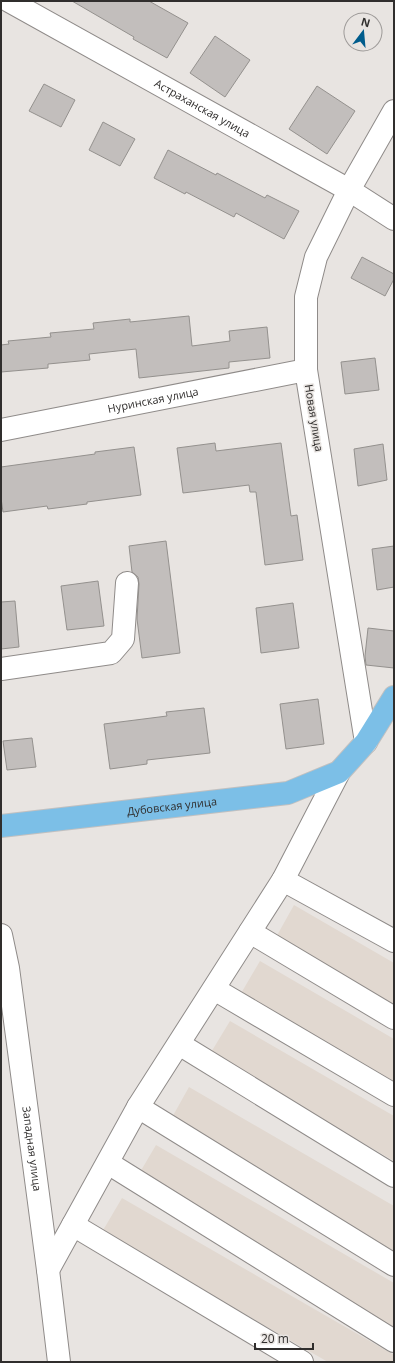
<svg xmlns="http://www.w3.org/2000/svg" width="395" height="1363" font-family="'Open Sans',sans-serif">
	<rect width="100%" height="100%" fill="#e8e4e1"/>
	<path fill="#e1d8d0" d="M 294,905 L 394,963 L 394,1008 L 275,939 Z
		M 260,961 L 394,1039 L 394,1084 L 240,995 Z
		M 230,1021 L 394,1116 L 394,1161 L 210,1054 Z
		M 189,1087 L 394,1206 L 394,1251 L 170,1121 Z
		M 156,1145 L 394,1283 L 394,1328 L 136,1179 Z
		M 122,1198 L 394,1355 L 394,1362 L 328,1362 L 102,1232 Z"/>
	<path fill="#c2bebc" stroke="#94918e" d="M 72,1 L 149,1 L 188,23 L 167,58 L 133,39 L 134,37 Z
		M 215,36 L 250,60 L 225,97 L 190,73 Z
		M 44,84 L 75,100 L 61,127 L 29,111 Z
		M 317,86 L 355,111 L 327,154 L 289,129 Z
		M 103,122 L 135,139 L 120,166 L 89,150 Z
		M 168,150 L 216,175 L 217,173 L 265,198 L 267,195 L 299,211 L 284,239 L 236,213 L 234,217 L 186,192 L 185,194 L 154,178 Z
		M 362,257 L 394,274 L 394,279 L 385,296 L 351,278 Z
		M 189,316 L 192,346 L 230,341 L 229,331 L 267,327 L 270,358 L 229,362 L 229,368 L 139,378 L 136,349 L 89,354 L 90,360 L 48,364 L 48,368 L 1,372 L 1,345 L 9,344 L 8,341 L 51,337 L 50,333 L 94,329 L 93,323 L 130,319 L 130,322 Z
		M 375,358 L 379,390 L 345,394 L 341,362 Z
		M 215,443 L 216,451 L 281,443 L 291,516 L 297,515 L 303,560 L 265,565 L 256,492 L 250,492 L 249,485 L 183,493 L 177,448 Z
		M 383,444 L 387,480 L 358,486 L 354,449 Z
		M 134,447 L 141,495 L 87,502 L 87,504 L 48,509 L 47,506 L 3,512 L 1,498 L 1,467 L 95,454 L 95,452 Z
		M 166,541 L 180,653 L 142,658 L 137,619 L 139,584 L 138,577 L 132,572 L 129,546 Z
		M 394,546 L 394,587 L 377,590 L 372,549 Z
		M 98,581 L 104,626 L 67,630 L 61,586 Z
		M 15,601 L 19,647 L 1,649 L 1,602 Z
		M 293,603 L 299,648 L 261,653 L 256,608 Z
		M 368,628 L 394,631 L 394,668 L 366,665 L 365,656 Z
		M 318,699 L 324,744 L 286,749 L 280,704 Z
		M 204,708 L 210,753 L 147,760 L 147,764 L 110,769 L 104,724 L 167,716 L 166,712 Z
		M 32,738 L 36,767 L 7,770 L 3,741 Z"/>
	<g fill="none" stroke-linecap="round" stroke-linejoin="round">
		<defs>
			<g id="minor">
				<path id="s1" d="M 9,1 L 349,190 L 394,219"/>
				<path id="s2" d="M 1,430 L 306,370"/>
				<path d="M 1,669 L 111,653 L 123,639 L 127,583"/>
				<path d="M 366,742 L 306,370 L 306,297 L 316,257 L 349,190 L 394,111"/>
				<path d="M 283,880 L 394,941"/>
				<path d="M 250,932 L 394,1018"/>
				<path id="s3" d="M 1,935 L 8,968 L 48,1270 L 59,1362"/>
				<path d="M 214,989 L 394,1095"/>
				<path d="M 179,1044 L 394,1176"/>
				<path d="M 138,1107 L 394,1265"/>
				<path d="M 108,1163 L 394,1341"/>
				<path d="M 73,1225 L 302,1362"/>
				<path d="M 48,1270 L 138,1107 L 283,880 L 339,772"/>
			</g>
			<g id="major">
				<path id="s4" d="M 1,826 L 288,793 L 339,772 L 366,742 L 394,697"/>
			</g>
		</defs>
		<use href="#minor" stroke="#8f8b89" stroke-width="24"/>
		<use href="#major" stroke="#c1c0c0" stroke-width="24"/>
		<use href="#minor" stroke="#fff" stroke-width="22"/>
		<use href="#major" stroke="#7cbfe7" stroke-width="22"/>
	</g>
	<g text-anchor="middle" stroke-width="3" stroke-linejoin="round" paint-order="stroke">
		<g font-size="11" fill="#302e2d" stroke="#e8e4e1">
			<text dy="4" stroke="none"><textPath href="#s1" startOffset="221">Астраханская улица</textPath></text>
			<text dy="4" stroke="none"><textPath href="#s2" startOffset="155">Нуринская улица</textPath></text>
			<text transform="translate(314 418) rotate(81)" y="4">Новая улица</text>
			<text dy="4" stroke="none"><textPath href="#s4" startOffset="172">Дубовская улица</textPath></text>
			<text dy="4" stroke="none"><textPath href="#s3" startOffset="216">Западная улица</textPath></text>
		</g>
	</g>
	<rect width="395" height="1363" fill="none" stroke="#302e2d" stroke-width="4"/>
	<g transform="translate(363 32) rotate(16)"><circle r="19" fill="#e8e4e1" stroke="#9e9b99"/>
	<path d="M0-3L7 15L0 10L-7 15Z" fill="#005c8c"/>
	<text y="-6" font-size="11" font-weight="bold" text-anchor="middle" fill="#302e2d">N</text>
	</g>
	<path d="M255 1343v6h58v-6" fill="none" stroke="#302e2d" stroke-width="2"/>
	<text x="261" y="1343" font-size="12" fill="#302e2d" stroke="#e8e4e1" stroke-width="3" paint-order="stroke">20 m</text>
</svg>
